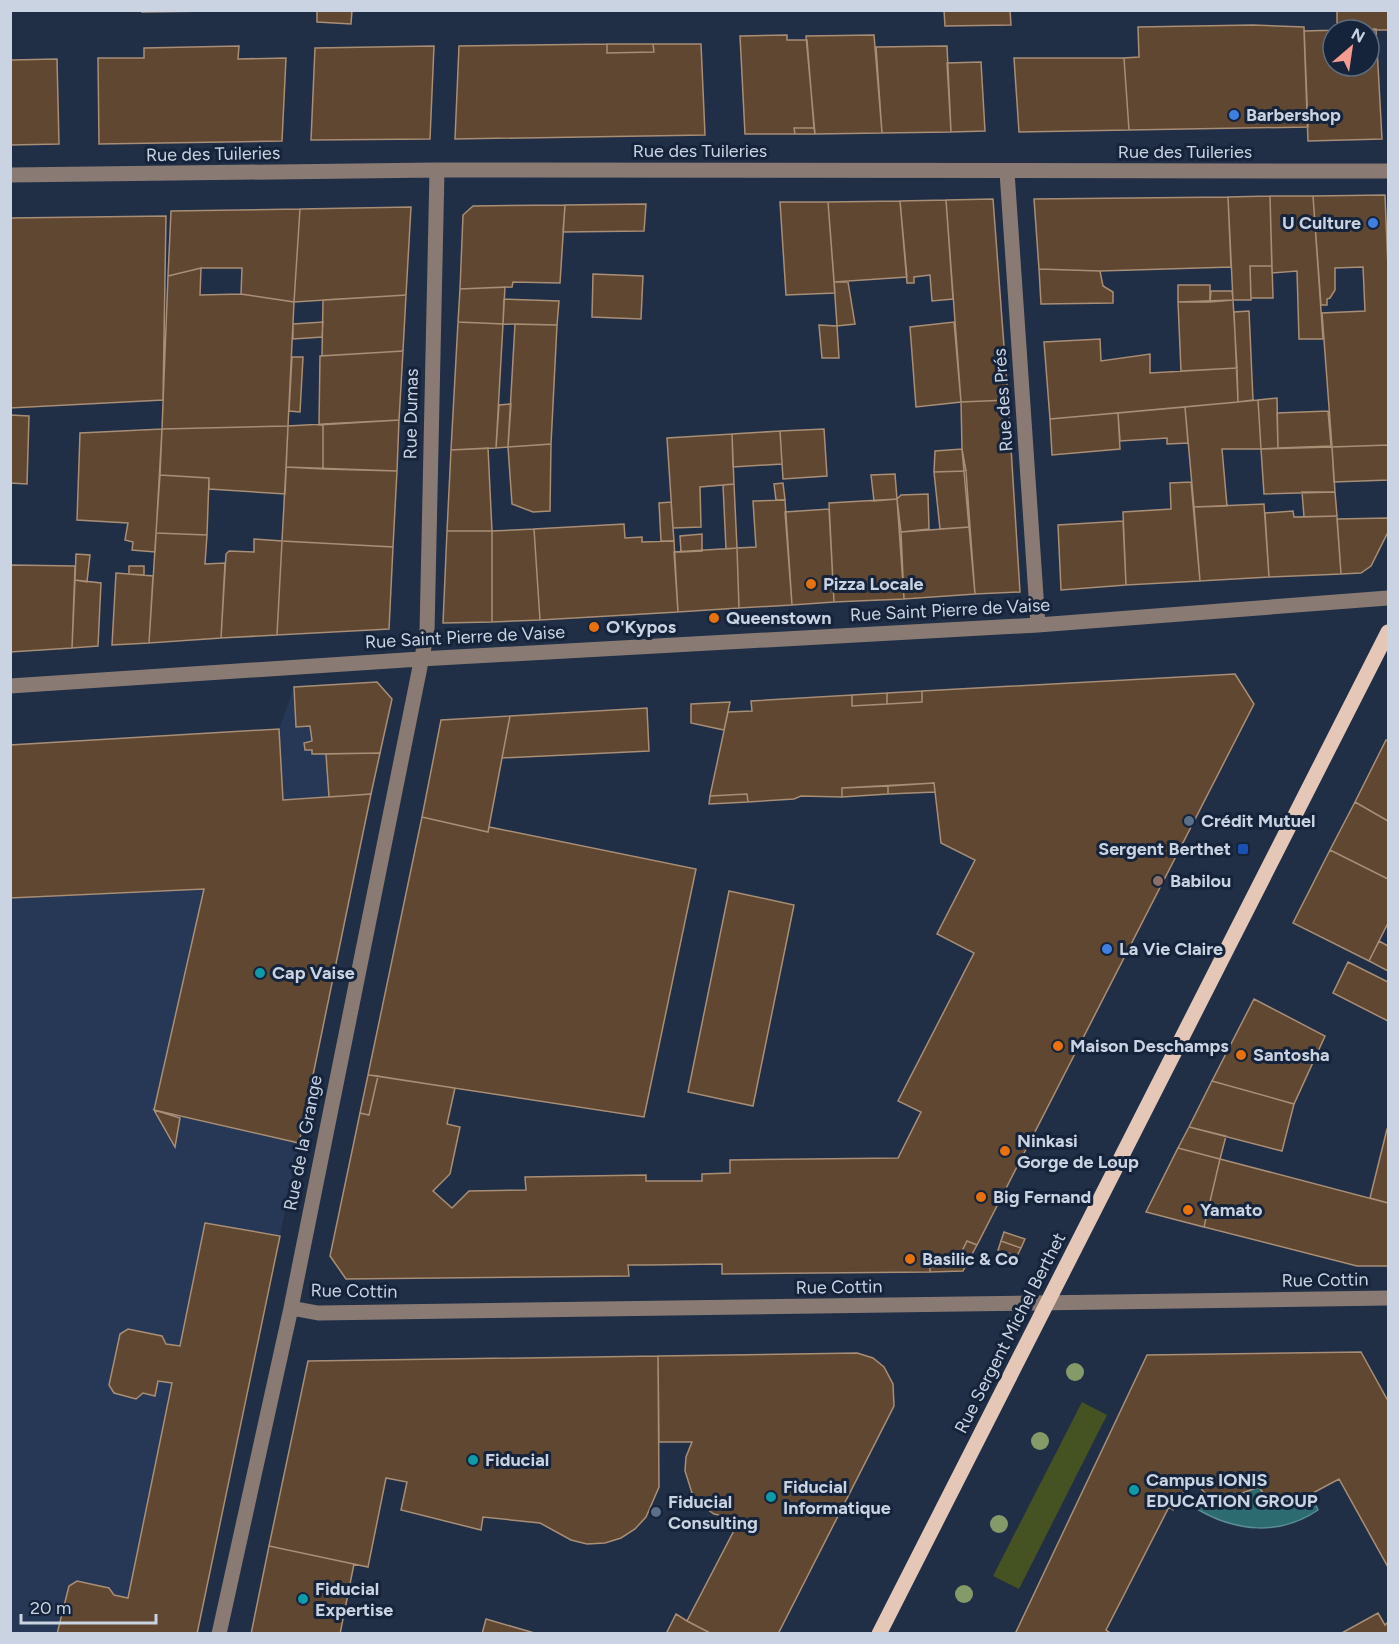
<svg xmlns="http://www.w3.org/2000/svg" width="1399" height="1644" font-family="Figtree,sans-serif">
	<rect width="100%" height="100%" fill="#202e46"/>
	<path fill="#263855" d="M 377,682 L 392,699 L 197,1633 L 11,1634 L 11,745 L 279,729 L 294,687 Z"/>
	<path fill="#455222" d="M 1082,1402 L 1107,1415 L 1019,1589 L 993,1576 Z"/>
	<path fill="#2c6c71" stroke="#5b8b93" stroke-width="1.5" d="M 1259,1487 L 1272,1504 L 1311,1494 L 1318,1510 C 1280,1536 1236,1532 1197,1509 L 1206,1494 L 1219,1501 Z"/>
	<path fill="#5f4732" stroke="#a98e76" stroke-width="1.5" fill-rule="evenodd" d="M 142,10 L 211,10 L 211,11 L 142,12 Z
		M 317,10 L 352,10 L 351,24 L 317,22 Z
		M 944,10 L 1010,10 L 1011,25 L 945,26 Z
		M 1337,10 L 1388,10 L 1388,30 L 1337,30 Z
		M 1253,25 L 1304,27 L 1308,127 L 1129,130 L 1124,58 L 1139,57 L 1138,27 Z
		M 1376,29 L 1382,139 L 1308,141 L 1304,31 ZM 1333,30 L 1369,30 L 1369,66 L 1333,66 Z
		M 787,35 L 787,40 L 807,40 L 814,128 L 794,128 L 795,134 L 745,134 L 740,36 Z
		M 874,35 L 882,133 L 815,134 L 806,36 Z
		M 607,44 L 653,44 L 654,52 L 607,53 Z
		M 607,44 L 607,53 L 654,52 L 653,44 L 701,44 L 705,135 L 455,139 L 459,46 Z
		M 239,46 L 238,59 L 286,58 L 282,141 L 99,144 L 98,58 L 144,58 L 144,48 Z
		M 434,46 L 430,139 L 311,140 L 315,48 Z
		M 947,46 L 951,132 L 882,133 L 876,47 Z
		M 10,56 L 11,60 L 57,59 L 59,144 L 10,145 Z
		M 1014,58 L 1124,58 L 1129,130 L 1019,132 Z
		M 981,62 L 985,131 L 951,132 L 947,63 Z
		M 794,128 L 814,128 L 815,134 L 795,134 Z
		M 1385,195 L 1388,269 L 1388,445 L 1332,447 L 1322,313 L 1365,311 L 1363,267 L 1335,268 L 1335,290 L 1330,298 L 1327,299 L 1327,305 L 1321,305 L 1313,196 Z
		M 1270,196 L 1313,196 L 1323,339 L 1299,339 L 1297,271 L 1272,273 Z
		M 1270,196 L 1272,266 L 1250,266 L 1251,300 L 1233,300 L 1228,197 Z
		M 1228,197 L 1231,267 L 1100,271 L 1039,269 L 1034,199 Z
		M 993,199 L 1008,400 L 961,402 L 946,200 Z
		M 946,200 L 953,299 L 932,301 L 930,275 L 914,277 L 914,283 L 907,283 L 900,201 Z
		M 900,201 L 907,277 L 834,282 L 828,202 Z
		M 780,202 L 828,202 L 835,293 L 786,295 Z
		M 646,204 L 644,231 L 563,232 L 565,205 Z
		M 565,205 L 560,283 L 513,282 L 512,287 L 460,289 L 463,215 L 473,206 Z
		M 411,207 L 406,295 L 294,302 L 300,209 Z
		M 300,209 L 294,302 L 241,294 L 242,268 L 201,268 L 168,276 L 171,211 Z
		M 166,216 L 163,400 L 10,408 L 10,218 Z
		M 1250,266 L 1272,266 L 1273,298 L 1251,298 Z
		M 201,268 L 200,295 L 241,294 L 294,302 L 288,426 L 162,429 L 168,276 Z
		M 1039,269 L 1100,271 L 1103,286 L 1113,292 L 1113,303 L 1041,304 Z
		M 593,274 L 643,276 L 641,319 L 592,317 Z
		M 834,282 L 848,282 L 855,324 L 837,326 Z
		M 1178,285 L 1210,285 L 1210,302 L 1178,302 Z
		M 505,287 L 503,324 L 458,322 L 460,289 Z
		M 1211,291 L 1232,291 L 1233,300 L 1210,302 Z
		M 406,295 L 403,351 L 322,356 L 323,300 Z
		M 504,299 L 559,301 L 557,325 L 503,324 Z
		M 1233,300 L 1237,368 L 1181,371 L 1178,302 Z
		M 1249,311 L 1253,400 L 1238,402 L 1234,312 Z
		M 323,322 L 322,337 L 293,339 L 293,324 Z
		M 458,322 L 503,324 L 496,448 L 451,450 Z
		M 954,322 L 961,402 L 916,407 L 910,327 Z
		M 515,324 L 557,325 L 551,444 L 508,447 Z
		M 819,325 L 837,326 L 839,358 L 822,358 Z
		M 1100,339 L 1101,361 L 1150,354 L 1150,373 L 1237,368 L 1238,402 L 1050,419 L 1044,342 Z
		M 403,351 L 399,420 L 319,425 L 320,356 Z
		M 292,357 L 303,357 L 300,412 L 289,411 Z
		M 1277,398 L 1278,448 L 1261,449 L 1258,400 Z
		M 1008,400 L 1020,592 L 975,594 L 962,449 L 961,402 Z
		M 1258,400 L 1261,449 L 1222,449 L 1227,506 L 1194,507 L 1185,407 Z
		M 511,404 L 508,447 L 496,448 L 499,405 Z
		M 1185,407 L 1188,443 L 1167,444 L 1167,438 L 1120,441 L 1118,413 Z
		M 1328,411 L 1331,446 L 1278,448 L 1277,413 Z
		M 1118,413 L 1120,449 L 1052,455 L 1050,419 Z
		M 10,415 L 29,416 L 27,484 L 10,483 Z
		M 399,420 L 397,471 L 323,469 L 323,424 Z
		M 323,424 L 323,469 L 286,467 L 288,426 Z
		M 288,426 L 285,494 L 209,489 L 209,478 L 160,475 L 162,429 Z
		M 162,429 L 155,552 L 132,550 L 133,542 L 125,540 L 128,523 L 77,520 L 80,433 Z
		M 824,429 L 827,476 L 783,479 L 780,431 Z
		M 780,431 L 782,464 L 733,467 L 732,434 Z
		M 732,434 L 734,484 L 700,487 L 701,527 L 673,528 L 667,438 Z
		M 551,444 L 550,511 L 533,512 L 512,504 L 508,447 Z
		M 1388,445 L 1388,480 L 1334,482 L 1332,447 Z
		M 1332,447 L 1335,492 L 1264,494 L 1261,449 Z
		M 488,448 L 492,531 L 447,531 L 451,450 Z
		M 962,449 L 966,471 L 934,472 L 935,451 Z
		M 286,467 L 397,471 L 393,547 L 282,541 Z
		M 966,471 L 970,527 L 940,529 L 934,472 Z
		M 895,474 L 897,499 L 874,501 L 871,475 Z
		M 160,475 L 209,478 L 207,535 L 156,533 Z
		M 1191,482 L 1200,581 L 1126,585 L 1123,512 L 1171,509 L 1170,483 Z
		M 783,483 L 785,500 L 776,500 L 774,484 Z
		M 734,484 L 737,548 L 726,549 L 723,485 Z
		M 1302,492 L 1335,492 L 1337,516 L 1304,517 Z
		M 928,494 L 929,529 L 901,532 L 897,499 L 901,495 Z
		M 897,499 L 904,599 L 834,602 L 829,503 Z
		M 785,500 L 792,605 L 739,608 L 737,548 L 756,547 L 753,501 Z
		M 671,502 L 674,541 L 661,541 L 659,503 Z
		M 1264,504 L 1269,577 L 1200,581 L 1194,507 Z
		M 829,509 L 834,602 L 792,605 L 785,512 Z
		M 1293,511 L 1294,517 L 1337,516 L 1341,574 L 1269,577 L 1265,513 Z
		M 1388,518 L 1388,532 L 1371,566 L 1361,573 L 1341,574 L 1337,519 Z
		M 1123,521 L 1126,585 L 1061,590 L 1058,525 Z
		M 624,524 L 625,538 L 642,537 L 642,542 L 674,541 L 678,612 L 540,620 L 534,529 Z
		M 970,527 L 975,594 L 904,599 L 901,532 Z
		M 534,529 L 540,620 L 492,622 L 492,531 Z
		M 447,531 L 492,531 L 492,622 L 443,623 Z
		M 156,533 L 207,535 L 205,564 L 225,563 L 221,638 L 149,643 Z
		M 702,534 L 702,551 L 681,552 L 680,536 Z
		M 254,539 L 282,541 L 277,635 L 221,638 L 226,554 L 229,551 L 254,552 Z
		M 282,541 L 393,547 L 389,629 L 277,635 Z
		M 737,548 L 739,608 L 678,612 L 674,552 Z
		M 76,554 L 90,555 L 87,582 L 75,580 Z
		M 10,565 L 75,566 L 72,648 L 10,652 Z
		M 129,566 L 144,566 L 144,575 L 129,574 Z
		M 116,573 L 153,576 L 149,643 L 112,645 Z
		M 75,580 L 101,583 L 98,646 L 72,648 Z
		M 1235,674 L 1254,704 L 977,1245 L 967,1241 L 961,1253 L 948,1261 L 930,1262 L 930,1272 L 722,1274 L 722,1264 L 648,1265 L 628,1265 L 629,1276 L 346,1279 L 330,1256 L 360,1113 L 369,1115 L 378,1076 L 455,1088 L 447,1124 L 460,1127 L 450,1174 L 433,1191 L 452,1208 L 469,1191 L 526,1190 L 525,1177 L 646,1175 L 646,1181 L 702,1181 L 702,1174 L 730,1173 L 730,1160 L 898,1158 L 921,1112 L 898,1101 L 974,953 L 937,934 L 975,860 L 941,843 L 934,783 L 842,788 L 842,797 L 801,796 L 794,799 L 748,802 L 747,794 L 710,796 L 728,712 L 752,711 L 751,701 L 852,695 L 852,706 L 922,702 L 922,691 Z
		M 377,682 L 392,699 L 380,753 L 312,754 L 312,750 L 305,750 L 304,743 L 312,741 L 310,726 L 296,727 L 294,687 Z
		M 922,691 L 922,702 L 887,704 L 887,693 Z
		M 887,693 L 887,704 L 852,706 L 852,695 Z
		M 730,702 L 724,730 L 691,723 L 691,704 Z
		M 647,708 L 649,751 L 502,758 L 510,716 Z
		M 510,716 L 488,832 L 422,817 L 441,720 Z
		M 279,729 L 283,800 L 371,794 L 299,1143 L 154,1110 L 204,889 L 10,898 L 10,745 Z
		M 1386,740 L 1388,741 L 1388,821 L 1355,802 Z
		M 380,753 L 371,794 L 329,797 L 326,754 Z
		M 934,783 L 935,792 L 888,794 L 888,786 Z
		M 888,786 L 888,794 L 842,797 L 842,788 Z
		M 747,794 L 748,802 L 709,804 L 710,796 Z
		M 1355,802 L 1388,821 L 1388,879 L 1330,850 Z
		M 422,817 L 488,832 L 489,827 L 696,869 L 644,1117 L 368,1075 Z
		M 1330,850 L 1388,879 L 1388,923 L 1369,961 L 1293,923 Z
		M 729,891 L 794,905 L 753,1106 L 688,1092 Z
		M 1379,941 L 1388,946 L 1388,971 L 1369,961 Z
		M 1348,962 L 1388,982 L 1388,1021 L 1333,993 Z
		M 1254,999 L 1325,1036 L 1294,1104 L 1212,1081 Z
		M 368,1075 L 378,1076 L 369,1115 L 360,1113 Z
		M 1212,1081 L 1294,1104 L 1282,1151 L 1189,1127 Z
		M 154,1110 L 180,1118 L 175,1147 Z
		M 1189,1127 L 1226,1136 L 1220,1159 L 1178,1148 Z
		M 1387,1129 L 1388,1129 L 1388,1203 L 1370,1198 Z
		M 1178,1148 L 1220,1159 L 1204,1227 L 1146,1212 Z
		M 1220,1159 L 1388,1203 L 1388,1266 L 1357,1266 L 1204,1227 Z
		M 205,1223 L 280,1236 L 197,1634 L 57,1634 L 69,1586 L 77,1581 L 109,1588 L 114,1595 L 128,1598 L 172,1383 L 158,1381 L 155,1396 L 143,1393 L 136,1399 L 114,1393 L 109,1385 L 120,1334 L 128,1329 L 162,1336 L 166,1344 L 180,1346 Z
		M 1004,1232 L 1025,1239 L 1021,1248 L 1001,1241 Z
		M 967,1241 L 977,1245 L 963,1271 L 930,1272 L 930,1262 L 948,1261 L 961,1253 Z
		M 1001,1241 L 1021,1248 L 1017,1256 L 998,1250 Z
		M 1361,1352 L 1388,1401 L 1388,1567 L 1339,1479 L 1311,1494 L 1271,1505 L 1259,1487 L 1219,1501 L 1206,1494 L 1191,1478 L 1173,1510 L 1169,1507 L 1106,1630 L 1112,1634 L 1015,1634 L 1147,1355 Z
		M 857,1353 L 873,1358 L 884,1367 L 893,1384 L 894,1406 L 778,1634 L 712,1634 L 687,1621 L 740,1519 L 714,1514 L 704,1507 L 692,1493 L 685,1471 L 686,1457 L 692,1442 L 659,1442 L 658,1356 Z
		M 658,1356 L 659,1487 L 646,1517 L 635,1529 L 621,1538 L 605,1543 L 587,1544 L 571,1540 L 540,1523 L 483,1517 L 481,1530 L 401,1510 L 407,1482 L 386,1478 L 368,1567 L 269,1546 L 308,1361 Z
		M 269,1546 L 354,1564 L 340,1634 L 251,1634 Z
		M 1378,1613 L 1385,1625 L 1388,1622 L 1388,1634 L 1340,1634 Z
		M 676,1614 L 687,1621 L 712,1634 L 666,1634 Z
		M 486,1619 L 538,1634 L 482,1634 Z"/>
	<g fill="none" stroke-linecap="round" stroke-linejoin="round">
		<path stroke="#897b73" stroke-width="15" d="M 1007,172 L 1038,625
			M 10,175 L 437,170 L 1388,171
			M 10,686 L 420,659 L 1038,625 L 1388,598
			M 291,1308 L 318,1313 L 1388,1298
			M 219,1634 L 291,1308 L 427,632 L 437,170"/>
		<path stroke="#e4c7b7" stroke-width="15" d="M 879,1634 L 1388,632"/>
	</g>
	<g fill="#849a69">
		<circle cx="1075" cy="1372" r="9"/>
		<circle cx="1040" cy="1441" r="9"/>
		<circle cx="999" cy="1524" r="9"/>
		<circle cx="964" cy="1594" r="9"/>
	</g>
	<g fill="#3f7fe0" stroke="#16243b" stroke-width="2">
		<circle cx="1234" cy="115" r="6"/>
		<circle cx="1373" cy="223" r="6"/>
		<circle cx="1107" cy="949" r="6"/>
	</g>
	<g fill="#e8710a" stroke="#16243b" stroke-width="2">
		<circle cx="811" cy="584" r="6"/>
		<circle cx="714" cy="618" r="6"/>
		<circle cx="594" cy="627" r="6"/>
		<circle cx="1058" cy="1046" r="6"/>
		<circle cx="1241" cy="1055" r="6"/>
		<circle cx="1005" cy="1151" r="6"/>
		<circle cx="981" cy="1197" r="6"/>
		<circle cx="1188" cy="1210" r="6"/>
		<circle cx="910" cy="1259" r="6"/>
	</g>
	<g fill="#5c6f8a" stroke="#16243b" stroke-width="2">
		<circle cx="1189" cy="821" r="6"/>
		<circle cx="656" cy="1512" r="6"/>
	</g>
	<rect fill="#1a4fb4" stroke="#16243b" stroke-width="2" x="1237" y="843" width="12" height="12" rx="3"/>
	<circle fill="#8d6e63" stroke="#16243b" stroke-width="2" cx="1158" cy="881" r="6"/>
	<g fill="#0f9aa8" stroke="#16243b" stroke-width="2">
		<circle cx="260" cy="973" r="6"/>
		<circle cx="473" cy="1460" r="6"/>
		<circle cx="1134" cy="1490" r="6"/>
		<circle cx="771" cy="1497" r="6"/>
		<circle cx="303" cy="1599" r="6"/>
	</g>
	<g text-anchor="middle" stroke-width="6" stroke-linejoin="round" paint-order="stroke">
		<g font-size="18" font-weight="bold" fill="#c9d3e2" stroke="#16243b" text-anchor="start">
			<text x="1246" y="121">Barbershop</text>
			<text x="1361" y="229" text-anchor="end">U Culture</text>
			<text x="823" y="590">Pizza Locale</text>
			<text x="726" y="624">Queenstown</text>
			<text x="606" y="633">O'Kypos</text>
			<text x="1201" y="827">Crédit Mutuel</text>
			<text x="1231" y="855" text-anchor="end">Sergent Berthet</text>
			<text x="1170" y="887">Babilou</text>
			<text x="1119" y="955">La Vie Claire</text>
			<text x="272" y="979">Cap Vaise</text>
			<text x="1070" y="1052">Maison Deschamps</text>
			<text x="1253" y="1061">Santosha</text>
			<text x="1017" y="1147">Ninkasi<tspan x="1017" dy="21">Gorge de Loup</tspan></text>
			<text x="993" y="1203">Big Fernand</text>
			<text x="1200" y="1216">Yamato</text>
			<text x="922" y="1265">Basilic &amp; Co</text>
			<text x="485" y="1466">Fiducial</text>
			<text x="1146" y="1486">Campus IONIS<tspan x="1146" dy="21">EDUCATION GROUP</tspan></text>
			<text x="783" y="1493">Fiducial<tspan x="783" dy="21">Informatique</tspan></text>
			<text x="668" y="1508">Fiducial<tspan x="668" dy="21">Consulting</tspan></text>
			<text x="315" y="1595">Fiducial<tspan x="315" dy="21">Expertise</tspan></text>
		</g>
		<g font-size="18" fill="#c9d3e2" stroke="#16243b">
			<text x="700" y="157">Rue des Tuileries</text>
			<text x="1185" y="158">Rue des Tuileries</text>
			<text transform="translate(213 154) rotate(-1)" y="6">Rue des Tuileries</text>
			<text transform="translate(1003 400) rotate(-94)" y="6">Rue des Prés</text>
			<text transform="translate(411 414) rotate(-89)" y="6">Rue Dumas</text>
			<text transform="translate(950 610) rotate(-3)" y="6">Rue Saint Pierre de Vaise</text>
			<text transform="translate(465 637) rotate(-3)" y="6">Rue Saint Pierre de Vaise</text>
			<text transform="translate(303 1143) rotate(-79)" y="6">Rue de la Grange</text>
			<text transform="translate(1325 1280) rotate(-1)" y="6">Rue Cottin</text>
			<text transform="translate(839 1287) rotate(-1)" y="6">Rue Cottin</text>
			<text transform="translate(354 1291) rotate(1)" y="6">Rue Cottin</text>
			<text transform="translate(1010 1333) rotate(-63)" y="6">Rue Sergent Michel Berthet</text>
		</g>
	</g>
	<rect width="1399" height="1644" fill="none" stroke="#c9d3e2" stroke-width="24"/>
	<g transform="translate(1351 48) rotate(29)"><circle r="28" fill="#16243b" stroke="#5e6a7e" stroke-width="1.5"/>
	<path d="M0-4.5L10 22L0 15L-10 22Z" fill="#f59c90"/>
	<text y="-9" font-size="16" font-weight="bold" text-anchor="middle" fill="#c9d3e2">N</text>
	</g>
	<path d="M21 1614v9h135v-9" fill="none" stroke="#c9d3e2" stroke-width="3"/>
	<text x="30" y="1614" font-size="18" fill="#c9d3e2" stroke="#16243b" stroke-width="4.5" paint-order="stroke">20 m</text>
</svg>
